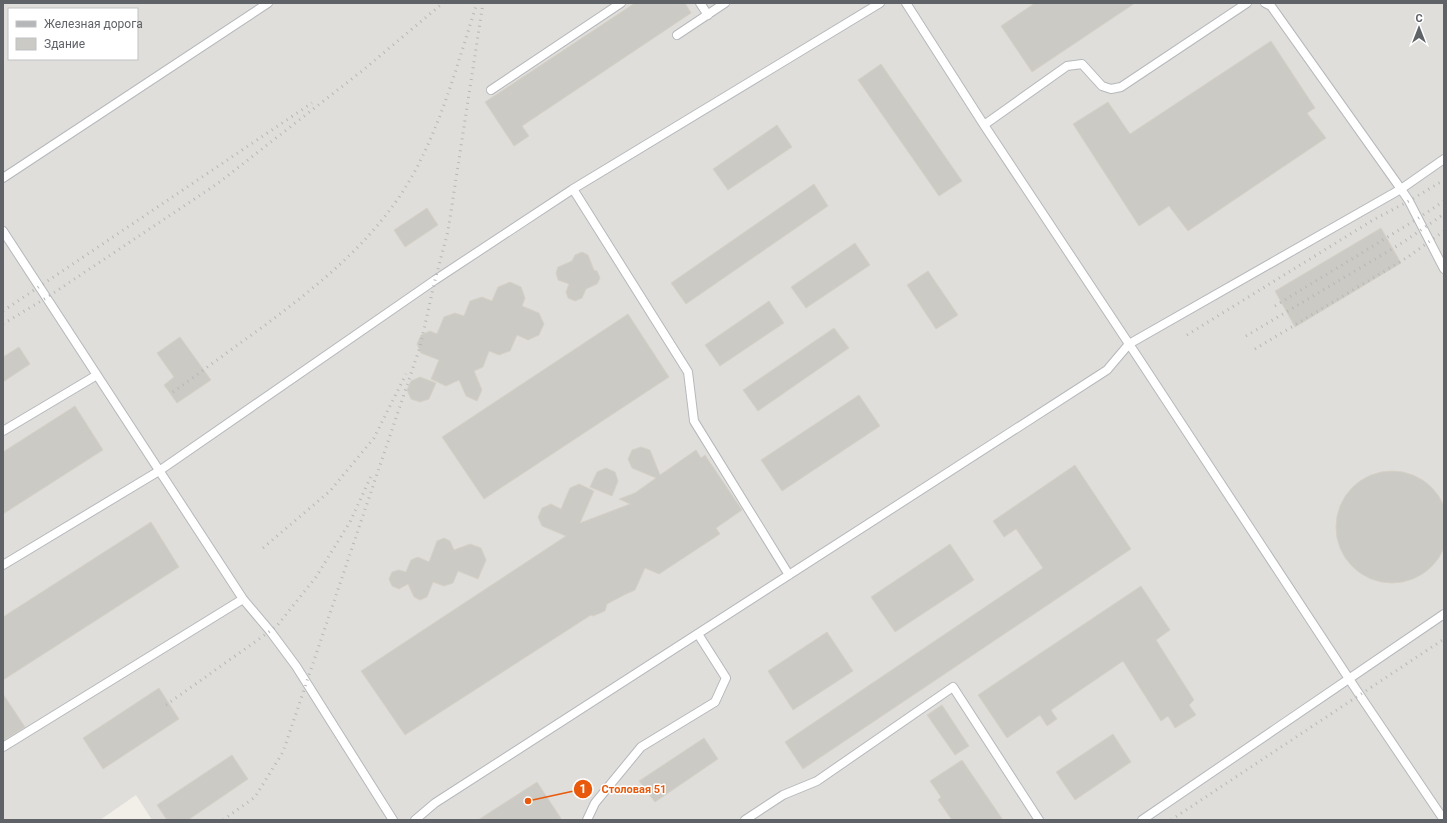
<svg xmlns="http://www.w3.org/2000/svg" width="1447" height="823" font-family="Roboto,sans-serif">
	<rect width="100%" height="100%" fill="#f1efe8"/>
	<path fill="#e0deda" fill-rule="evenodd" d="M 3,3 L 1444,3 L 1444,820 L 152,820 L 136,795 L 100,820 L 3,820 ZM 9,9 L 137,9 L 137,59 L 9,59 Z"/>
	<path fill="#cccac5" stroke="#d6d1c6" d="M 635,3 L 685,3 L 691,13 L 522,126 L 529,136 L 514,146 L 485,102 Z
		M 1035,3 L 1135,3 L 1032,72 L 1001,26 Z
		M 1271,41 L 1315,108 L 1307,113 L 1326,138 L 1188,231 L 1169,206 L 1139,226 L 1073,124 L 1108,102 L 1130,134 Z
		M 881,64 L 962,181 L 939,196 L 858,80 Z
		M 777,125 L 792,147 L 728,190 L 713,169 Z
		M 814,184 L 828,206 L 686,304 L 671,283 Z
		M 427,208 L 438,225 L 405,247 L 394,230 Z
		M 1381,228 L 1401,263 L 1295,327 L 1275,291 Z
		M 855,243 L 870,265 L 806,308 L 791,287 Z
		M 582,252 L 588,255 L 594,270 L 597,271 L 600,278 L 597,284 L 586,289 L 582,298 L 575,301 L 568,298 L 566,292 L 569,284 L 558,280 L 556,273 L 558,267 L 572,261 L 575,255 Z
		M 928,271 L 958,315 L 936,329 L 907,285 Z
		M 510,282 L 521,287 L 525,298 L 522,306 L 539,313 L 544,324 L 539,335 L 528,340 L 517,335 L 510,351 L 499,355 L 489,351 L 483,367 L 474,371 L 482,390 L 477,401 L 466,396 L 459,380 L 446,386 L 431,379 L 439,360 L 421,353 L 417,344 L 421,335 L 430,331 L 437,334 L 444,317 L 455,313 L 464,316 L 470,301 L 482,297 L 492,301 L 498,287 Z
		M 769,301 L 784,323 L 720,366 L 705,345 Z
		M 628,314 L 669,377 L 484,499 L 442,437 Z
		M 834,328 L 849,348 L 758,411 L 743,390 Z
		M 180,337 L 211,380 L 177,403 L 164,385 L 174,377 L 157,353 Z
		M 19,347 L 30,364 L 3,382 L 3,357 Z
		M 420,377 L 436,383 L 429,399 L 420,402 L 411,399 L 407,390 L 411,381 Z
		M 859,395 L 880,426 L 782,491 L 761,460 Z
		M 75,406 L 103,450 L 3,514 L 3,452 Z
		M 641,447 L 650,450 L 660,475 L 696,450 L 701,458 L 705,455 L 742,510 L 716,528 L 720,534 L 659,574 L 645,568 L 635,590 L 624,595 L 607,604 L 605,611 L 593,616 L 591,615 L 405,735 L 361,671 L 566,536 L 542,526 L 538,517 L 542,508 L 551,504 L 561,509 L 570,488 L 579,484 L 594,491 L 580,523 L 630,504 L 619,499 L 635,493 L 656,478 L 632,468 L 628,459 L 632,450 Z
		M 1075,465 L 1131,549 L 803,769 L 785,742 L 1043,568 L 1016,529 L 1004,537 L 993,521 Z
		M 606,468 L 615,472 L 618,481 L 612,496 L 590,487 L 597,472 Z
		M1336 527a56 56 0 1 1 112 0a56 56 0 1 1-112 0Z
		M 151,522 L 179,567 L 3,680 L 3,617 Z
		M 444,538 L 450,541 L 454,550 L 470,544 L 481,548 L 486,560 L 478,579 L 458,571 L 453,583 L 444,586 L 433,582 L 427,597 L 420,600 L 414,597 L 408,584 L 399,589 L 392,586 L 389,579 L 392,572 L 399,570 L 406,572 L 411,560 L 418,557 L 429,562 L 437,541 Z
		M 950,544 L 974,580 L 895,632 L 871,597 Z
		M 1141,586 L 1170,630 L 1156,640 L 1194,700 L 1189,705 L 1196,715 L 1175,728 L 1168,716 L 1161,721 L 1123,661 L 1051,710 L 1057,719 L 1047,726 L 1040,715 L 1007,738 L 978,695 Z
		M 827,632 L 853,671 L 793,710 L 768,671 Z
		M 159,688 L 179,719 L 103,769 L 83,738 Z
		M 3,694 L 25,727 L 3,741 Z
		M 942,705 L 969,746 L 955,755 L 927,715 Z
		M 1113,734 L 1131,762 L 1075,800 L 1056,772 Z
		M 704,738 L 718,759 L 655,802 L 639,781 Z
		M 232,755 L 248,779 L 188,820 L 167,820 L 157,805 Z
		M 962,760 L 1003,820 L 952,820 L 938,800 L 941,797 L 930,781 Z
		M 537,782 L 562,820 L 478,820 Z"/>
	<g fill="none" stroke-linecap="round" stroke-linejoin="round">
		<defs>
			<path id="service" d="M 700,3 L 708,15
				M 906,3 L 984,125 L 1139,359 L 1359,694 L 1444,820
				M 1265,3 L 1271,6 L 1401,189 L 1409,201 L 1444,269
				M 677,35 L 725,3
				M 491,90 L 621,3
				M 984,125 L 1067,66 L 1082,64 L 1102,86 L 1111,89 L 1121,87 L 1247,3
				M 3,178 L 268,3
				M 573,189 L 688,372 L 694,421 L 789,575
				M 3,231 L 243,599 L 270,631 L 296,666 L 393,820
				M 3,431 L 97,375
				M 3,565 L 159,471 L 435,280 L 573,189 L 880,3
				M 3,747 L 243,599
				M 415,820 L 435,803 L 1107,370 L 1129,344 L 1401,189 L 1444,159
				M 587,820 L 595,803 L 641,747 L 715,702 L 726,678 L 698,634
				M 745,820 L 783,795 L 817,781 L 953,687 L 1039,820
				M 1142,820 L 1444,614"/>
		</defs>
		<use href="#service" stroke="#b5b8bc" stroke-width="10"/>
		<use href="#service" stroke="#fff" stroke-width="8"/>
		<path stroke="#b6b7b8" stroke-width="3" stroke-dasharray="1 5" stroke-linecap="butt" d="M 1275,306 L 1417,219 L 1444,201
			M 3,311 L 312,103
			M 3,324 L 46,298 L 217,184 L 362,71 L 443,3
			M 1187,335 L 1373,220 L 1409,201 L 1444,180
			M 1246,336 L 1402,243 L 1444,214
			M 1255,349 L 1408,257 L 1444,231
			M 173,392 C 201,372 229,351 257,331 C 318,286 378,239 415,171 C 443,119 459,59 477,3
			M 263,548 L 330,491 L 374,438 L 406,374
			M 166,705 L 276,627 L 316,577 L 350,522 L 372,474
			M 223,820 L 255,797 L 283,752 L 420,347 L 435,280 L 448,231 L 483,3
			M 1171,820 L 1444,639"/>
	</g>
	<path fill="none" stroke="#e8590c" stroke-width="1.5" d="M528 801L583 789"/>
	<g fill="#e8590c" stroke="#fff" stroke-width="1.5">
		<circle cx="528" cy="801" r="4"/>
		<circle cx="583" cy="789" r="10"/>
	</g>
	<g font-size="12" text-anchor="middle" font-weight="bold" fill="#fff">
		<text x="583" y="793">1</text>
	</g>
	<g font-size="11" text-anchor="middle" font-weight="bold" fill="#e8590c" stroke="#fff" stroke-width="3" stroke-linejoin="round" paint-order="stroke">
		<text x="634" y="793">Столовая 51</text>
	</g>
	<rect width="1447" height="823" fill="none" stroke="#5f6368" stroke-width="8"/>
	<rect x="8" y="8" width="130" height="52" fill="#ffffff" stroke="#bfc1c3"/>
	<rect x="16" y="21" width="20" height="6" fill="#b6b7b8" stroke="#bfc1c3"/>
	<text x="44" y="28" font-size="12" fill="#5f6368">Железная дорога</text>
	<rect x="16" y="38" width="20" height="12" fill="#cccac5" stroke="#bfc1c3"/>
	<text x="44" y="48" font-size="12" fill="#5f6368">Здание</text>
	<g transform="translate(1419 28)" stroke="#ffffff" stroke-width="3" paint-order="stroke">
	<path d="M0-3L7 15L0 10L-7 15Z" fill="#5f6368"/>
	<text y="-6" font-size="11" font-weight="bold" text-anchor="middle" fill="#5f6368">С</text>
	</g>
</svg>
